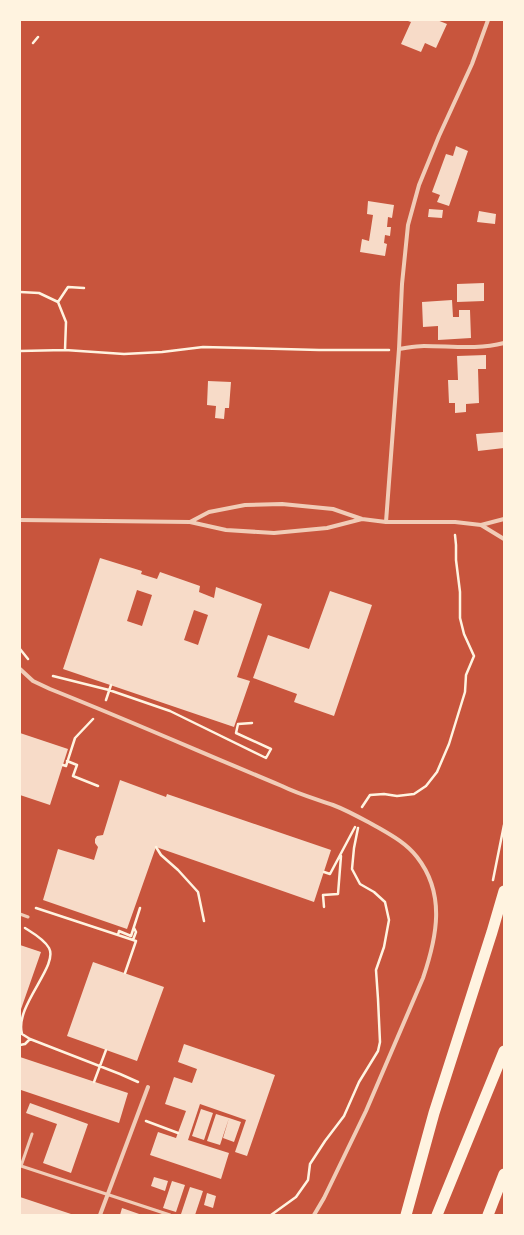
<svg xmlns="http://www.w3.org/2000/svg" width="524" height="1235" font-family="'Work Sans',sans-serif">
	<rect width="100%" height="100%" fill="#c8553d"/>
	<path fill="#f7dbc8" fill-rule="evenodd" d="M 405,20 L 437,20 L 447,24 L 436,48 L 425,43 L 421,52 L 401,44 L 411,22 Z
		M 456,146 L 468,151 L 449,206 L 437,202 L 440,195 L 432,192 L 446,154 L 453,156 Z
		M 368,201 L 394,205 L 392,218 L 388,217 L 387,227 L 391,227 L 390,236 L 385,235 L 384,243 L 387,244 L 385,256 L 360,252 L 362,239 L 369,241 L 373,215 L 367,214 Z
		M 429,209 L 443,210 L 442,218 L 428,217 Z
		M 479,211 L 496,214 L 495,224 L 477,222 Z
		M 484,283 L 484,301 L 457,302 L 457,284 Z
		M 452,300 L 453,317 L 459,317 L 459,310 L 470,310 L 471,338 L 438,340 L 438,326 L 423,327 L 422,302 Z
		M 486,355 L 486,369 L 478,369 L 479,403 L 466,404 L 466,412 L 455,413 L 455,403 L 449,403 L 448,380 L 458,380 L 457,356 Z
		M 208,381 L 231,382 L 229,408 L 225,408 L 224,419 L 215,418 L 216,406 L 207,405 Z
		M 503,432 L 504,448 L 478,451 L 476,434 Z
		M 100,558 L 142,571 L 141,574 L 157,579 L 160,572 L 200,586 L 199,592 L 214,598 L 216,587 L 262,604 L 237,677 L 250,681 L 234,727 L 63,669 ZM 137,590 L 152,595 L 142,626 L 127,621 ZM 194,610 L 208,615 L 198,645 L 184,640 Z
		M 330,591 L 372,605 L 334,716 L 294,702 L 297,694 L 253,678 L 268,635 L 309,649 Z
		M 20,733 L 68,749 L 50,805 L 20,795 Z
		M 120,780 L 166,797 L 167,794 L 331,850 L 314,902 L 156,847 L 127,929 L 43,900 L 58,849 L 94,860 L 98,847 L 95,843 L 95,839 L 97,836 L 103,835 Z
		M 20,945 L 41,952 L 20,1012 Z
		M 93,962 L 164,987 L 137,1061 L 67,1036 Z
		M 184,1044 L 275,1075 L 247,1156 L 235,1152 L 246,1120 L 200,1104 L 188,1140 L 229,1153 L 221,1179 L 150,1155 L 158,1132 L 176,1138 L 186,1111 L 165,1104 L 174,1077 L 192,1083 L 197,1069 L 178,1062 Z
		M 20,1057 L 128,1093 L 119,1123 L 21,1090 L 20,1094 Z
		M 30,1103 L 88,1124 L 71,1173 L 43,1163 L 57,1124 L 26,1113 Z
		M 201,1109 L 213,1113 L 204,1140 L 192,1136 Z
		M 216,1114 L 229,1118 L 220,1145 L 207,1141 Z
		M 229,1118 L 241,1122 L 234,1142 L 223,1138 Z
		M 154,1177 L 168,1181 L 165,1191 L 151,1186 Z
		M 172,1181 L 185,1185 L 176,1212 L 163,1208 Z
		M 190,1187 L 203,1191 L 195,1215 L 184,1215 L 181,1214 Z
		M 207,1193 L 216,1196 L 213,1208 L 204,1205 Z
		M 20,1197 L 74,1215 L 20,1215 Z
		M 122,1208 L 142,1215 L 120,1215 Z"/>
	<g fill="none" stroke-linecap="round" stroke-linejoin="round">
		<path stroke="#fff3e0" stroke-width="2.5" d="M 33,43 L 38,37
			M 20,292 L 39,293 L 58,302 L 66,322 L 65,350
			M 58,302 L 68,287 L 84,288
			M 20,351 L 65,350 L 124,354 L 162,352 L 203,347 L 319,350 L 389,350
			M 20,649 L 28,659
			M 53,676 L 109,690 L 170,711 L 266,758 L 271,749 L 236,733 L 238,724 L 252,723
			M 106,700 L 111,685
			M 67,761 L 77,765 L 73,776 L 98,786
			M 63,765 L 66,766 L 75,738 L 93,719
			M 362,807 L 370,795 L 384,794 L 397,796 L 414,794 L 426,786 L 437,772 L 449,744 L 465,692 L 466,675 L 474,656 L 464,634 L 460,618 L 460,592 L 456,560 L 456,545 L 455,535
			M 156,847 L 161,855 L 178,870 L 198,892 L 204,921
			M 324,872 L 330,874 L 355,827
			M 493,880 L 504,825
			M 324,907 L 323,895 L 338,894 L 341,856
			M 36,908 L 118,935 L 119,931 L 131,936 L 140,908
			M 25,928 C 33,933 44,939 49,948 C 59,966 14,1006 22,1034 L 30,1039 L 120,1074 L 138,1082
			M 118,935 L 136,941 L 125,973
			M 133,940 L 136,932 L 134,928
			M 20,1045 L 25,1044 L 30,1039
			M 94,1082 L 106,1050
			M 146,1121 L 178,1133
			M 271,1215 L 296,1197 L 308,1180 L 310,1164 L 325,1141 L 344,1116 L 359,1082 L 378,1051 L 380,1042 L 378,999 L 376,970 L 384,947 L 389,920 L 385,902 L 374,892 L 360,884 L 352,869 L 354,848 L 358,828"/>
		<path stroke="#f1ccb7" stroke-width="3" d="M 20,914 L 28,917
			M 32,1134 L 21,1166 L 170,1215"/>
		<path stroke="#f1ccb7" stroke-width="4" d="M 399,349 C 407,348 415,346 424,346 C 451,346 477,350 504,343
			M 20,520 L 190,522 L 226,530 L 274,533 L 327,528 L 362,519
			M 190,522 L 209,512 L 245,505 L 282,504 L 333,509 L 362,519 L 386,522 L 455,522 L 481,525 L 504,539
			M 386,522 L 399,349 L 402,284 L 408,225 L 419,185 L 439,136 L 472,64 L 488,20
			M 481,525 L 504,519
			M 20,669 L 33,681 L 50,689 C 128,720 205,754 282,786 C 298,794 316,799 333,805 C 349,811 364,820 379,828 C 393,836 407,844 417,857 C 446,894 437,937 423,978 L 366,1111 L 324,1198 L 314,1215
			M 100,1215 L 148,1087"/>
		<path stroke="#fff3e0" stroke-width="11" d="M 406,1215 L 434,1113 L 492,932 L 504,891
			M 437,1215 L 504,1051
			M 488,1215 L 504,1174"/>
	</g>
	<rect width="524" height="1235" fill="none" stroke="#fff3e0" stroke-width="42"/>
</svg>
